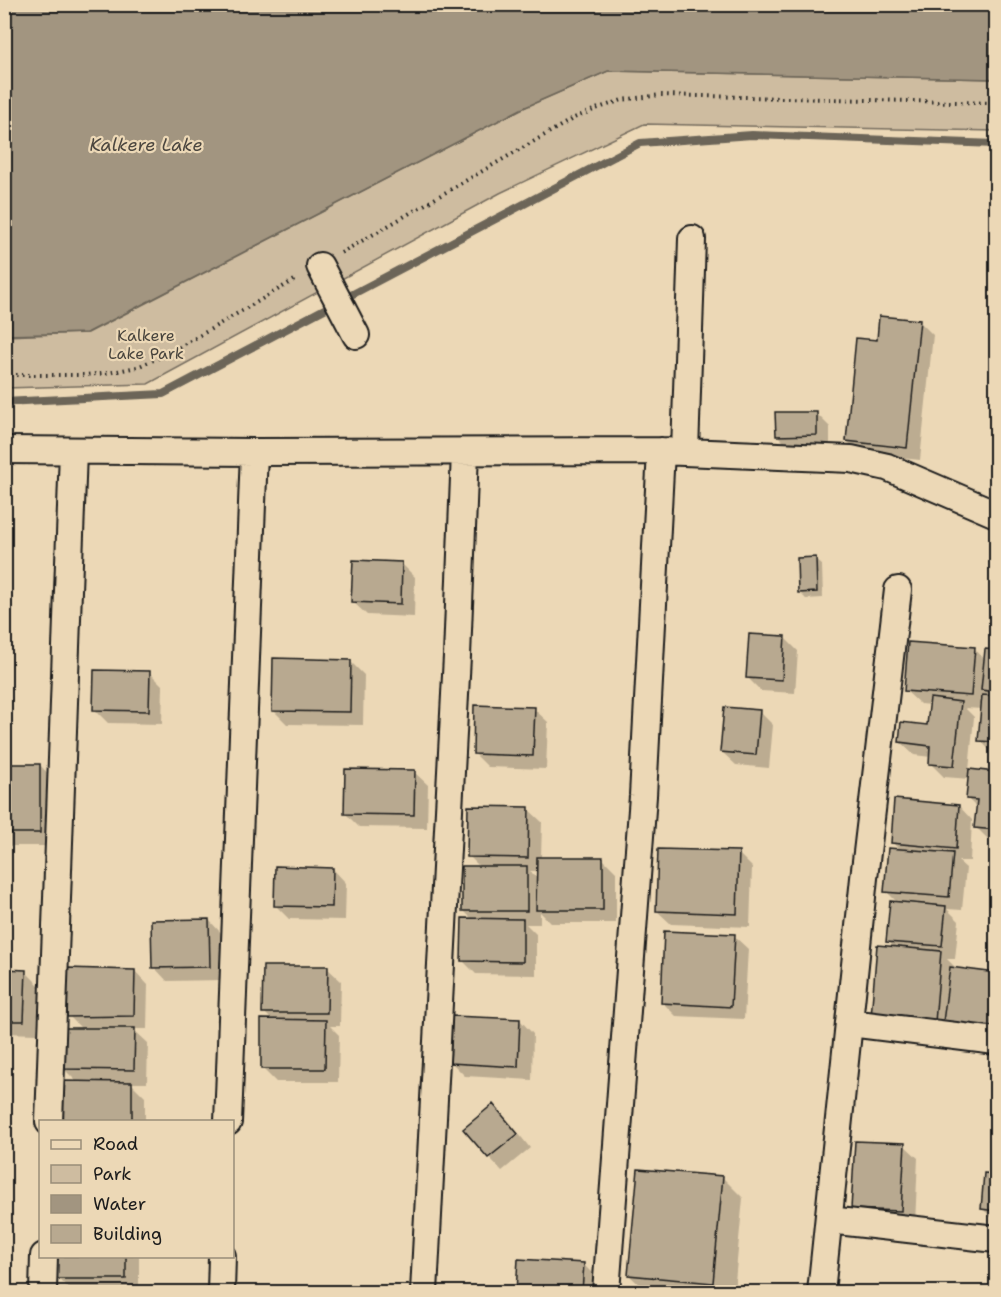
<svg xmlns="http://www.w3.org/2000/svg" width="1001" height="1297" font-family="'Shantell Sans',sans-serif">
	<rect width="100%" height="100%" fill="#ecd8b6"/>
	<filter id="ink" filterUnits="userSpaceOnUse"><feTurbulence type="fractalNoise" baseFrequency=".0167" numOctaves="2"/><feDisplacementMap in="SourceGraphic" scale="12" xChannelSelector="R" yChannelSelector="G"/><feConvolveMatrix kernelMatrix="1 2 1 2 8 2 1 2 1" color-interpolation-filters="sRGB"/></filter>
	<g filter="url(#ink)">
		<path fill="#cebca0" stroke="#756c5e" stroke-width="1.5" d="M 608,71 L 996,79 L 996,131 L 644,124 L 500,193 L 148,384 L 5,388 L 4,336 L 88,333 L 521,109 Z"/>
		<path fill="#a29580" stroke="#6c6558" stroke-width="1.5" d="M 4,5 L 996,5 L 996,79 L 608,71 L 521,109 L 87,333 L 5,335 Z"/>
		<path fill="#0003" fill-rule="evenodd" d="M 919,321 L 933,335 L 920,460 L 861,454 L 847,441 L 878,342 Z
			M 816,413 L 830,427 L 830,448 L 791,449 L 777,435 Z
			M 815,559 L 822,565 L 823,598 L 806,599 L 799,592 Z
			M 401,563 L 415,577 L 414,617 L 367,615 L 353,602 Z
			M 785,638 L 798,651 L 795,693 L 761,691 L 747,677 Z
			M 974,648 L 985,660 L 986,651 L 996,652 L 996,754 L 993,754 L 980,740 L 982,709 L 965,708 L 974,717 L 969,771 L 996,773 L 996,842 L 990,841 L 976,827 L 978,809 L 968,799 L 970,779 L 944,777 L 930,763 L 931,757 L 914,755 L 900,742 L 929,726 L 931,705 L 920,704 L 906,691 Z
			M 350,661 L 364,675 L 363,725 L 287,724 L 273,710 Z
			M 149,672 L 163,686 L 162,724 L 108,723 L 94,709 Z
			M 534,709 L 548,722 L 546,769 L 488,767 L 474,753 Z
			M 759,711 L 773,725 L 769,768 L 736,765 L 722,752 Z
			M 4,765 L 40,765 L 53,779 L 53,846 L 4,846 Z
			M 414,772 L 428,785 L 427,828 L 359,827 L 345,813 Z
			M 959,806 L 972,820 L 970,861 L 958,861 L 966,868 L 962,910 L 947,909 L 959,921 L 955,959 L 947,959 L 954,966 L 953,969 L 996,975 L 996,1040 L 886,1030 L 895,948 L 888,941 L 898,903 L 886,891 L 900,850 L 893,843 Z
			M 528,809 L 542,822 L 541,858 L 602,858 L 616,872 L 616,923 L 551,923 L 540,912 L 540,924 L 526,924 L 536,934 L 536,975 L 476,974 L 463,961 L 473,920 L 463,910 L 480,867 L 469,856 ZM 530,871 L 538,871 L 538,879 Z
			M 738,853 L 752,867 L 750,927 L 671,924 L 657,911 Z
			M 333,869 L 346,883 L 345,920 L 289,919 L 275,905 Z
			M 209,920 L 222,934 L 223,980 L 167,981 L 154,967 Z
			M 734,936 L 748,949 L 744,1019 L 676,1016 L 663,1003 Z
			M 327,968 L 341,981 L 340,1026 L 330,1026 L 339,1035 L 338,1082 L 276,1082 L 262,1068 L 273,1021 L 264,1012 Z
			M 4,971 L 25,971 L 39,985 L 37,1034 L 4,1033 Z
			M 135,971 L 148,985 L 147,1029 L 133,1029 L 148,1043 L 147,1083 L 131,1083 L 145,1097 L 145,1122 L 62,1122 L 78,1083 L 64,1069 L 82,1029 L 69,1016 Z
			M 520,1020 L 533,1034 L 532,1080 L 465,1076 L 452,1063 Z
			M 493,1106 L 507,1119 L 530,1148 L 502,1171 L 489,1157 Z
			M 904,1145 L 918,1158 L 915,1224 L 866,1222 L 853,1208 Z
			M 986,1175 L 996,1175 L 996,1222 L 983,1209 Z
			M 723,1178 L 743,1198 L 734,1292 L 647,1292 L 629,1275 Z
			M 59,1256 L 139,1256 L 139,1292 L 73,1292 L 59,1279 Z
			M 520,1260 L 583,1264 L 597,1278 L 596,1292 L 518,1292 Z"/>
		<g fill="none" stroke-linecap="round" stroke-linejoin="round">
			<path stroke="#6c6558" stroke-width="8" d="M 4,402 L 163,394 L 640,143 L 752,135 L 996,144"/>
		</g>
		<path fill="#b8a990" stroke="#1c1c1c" stroke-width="1.5" d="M 879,316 L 920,320 L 907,448 L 846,441 L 856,338 L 877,340 Z
			M 775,412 L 817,412 L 817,435 L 776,436 Z
			M 816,557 L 817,592 L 798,593 L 797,558 Z
			M 353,560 L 402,562 L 401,604 L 351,602 Z
			M 749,634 L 785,636 L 782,680 L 746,678 Z
			M 908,642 L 975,647 L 971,696 L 904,691 Z
			M 985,649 L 996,650 L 996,692 L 981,690 Z
			M 273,658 L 351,660 L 350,712 L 272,711 Z
			M 94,670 L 150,671 L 149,711 L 93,710 Z
			M 982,695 L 996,696 L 996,742 L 978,741 Z
			M 930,698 L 961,702 L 954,766 L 929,764 L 930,746 L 899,742 L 901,722 L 927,725 Z
			M 474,705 L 535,707 L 533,756 L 473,754 Z
			M 724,707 L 760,710 L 756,755 L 720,752 Z
			M 4,764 L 40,764 L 40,833 L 4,833 Z
			M 345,769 L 415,770 L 414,815 L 344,814 Z
			M 969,769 L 996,772 L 996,830 L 974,828 L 977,800 L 966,799 Z
			M 894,799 L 959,805 L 956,849 L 891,843 Z
			M 468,806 L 529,807 L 528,858 L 467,857 Z
			M 888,848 L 953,853 L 949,897 L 884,892 Z
			M 658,849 L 739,851 L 737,914 L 656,911 Z
			M 537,857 L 603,857 L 603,910 L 536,910 Z
			M 275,866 L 333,868 L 332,907 L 274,906 Z
			M 462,866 L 527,866 L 527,911 L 462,911 Z
			M 890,901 L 946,906 L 942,946 L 886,942 Z
			M 462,918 L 523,919 L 523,962 L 461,961 Z
			M 209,919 L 210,967 L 152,968 L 151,920 Z
			M 664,931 L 735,934 L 731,1007 L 661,1003 Z
			M 877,945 L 941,951 L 935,1022 L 871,1017 Z
			M 263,966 L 328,966 L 327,1013 L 262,1013 Z
			M 950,967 L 996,973 L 996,1029 L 943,1022 Z
			M 67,968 L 135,970 L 134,1016 L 67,1017 Z
			M 4,969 L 26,970 L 24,1021 L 4,1021 Z
			M 452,1016 L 520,1019 L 518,1067 L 450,1063 Z
			M 261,1019 L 326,1020 L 325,1069 L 261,1069 Z
			M 63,1028 L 135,1028 L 134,1070 L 63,1069 Z
			M 61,1081 L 132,1082 L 132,1122 L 60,1122 Z
			M 493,1104 L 518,1134 L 488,1158 L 463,1129 Z
			M 855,1141 L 905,1143 L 901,1211 L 851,1209 Z
			M 638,1169 L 723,1176 L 713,1283 L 628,1275 Z
			M 984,1173 L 996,1174 L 996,1211 L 981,1209 Z
			M 57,1256 L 126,1256 L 126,1279 L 57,1279 Z
			M 518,1259 L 584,1263 L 582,1292 L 516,1292 Z"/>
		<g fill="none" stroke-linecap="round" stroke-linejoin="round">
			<defs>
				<path id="minor" d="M 320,266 L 356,335
					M 4,450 L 254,452 L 661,451 L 851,459 L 887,467 L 996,514
					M 685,452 L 692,239
					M 850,1023 L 996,1041
					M 49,1122 L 73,451
					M 228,1122 L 254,452
					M 829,1220 L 996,1239
					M 43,1292 L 44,1256
					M 221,1292 L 222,1256
					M 424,1292 L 457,656 L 465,452
					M 606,1292 L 643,796 L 661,451
					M 821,1292 L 864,878 L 898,590"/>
			</defs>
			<use href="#minor" stroke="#1c1c1c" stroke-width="30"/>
			<path stroke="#1c1c1c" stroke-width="4" stroke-dasharray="1.5 4.5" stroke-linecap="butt" d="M 341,253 L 574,118 L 596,109 L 622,100 L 660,95 L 996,103
				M 4,375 L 85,375 L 108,373 L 137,367 L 168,354 L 298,278"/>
			<use href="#minor" stroke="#ecd8b6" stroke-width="26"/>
		</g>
	</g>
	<g text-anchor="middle" stroke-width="4.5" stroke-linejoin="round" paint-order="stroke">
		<g font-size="16" fill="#48443d" stroke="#ecd8b6">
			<text x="146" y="341">Kalkere<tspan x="146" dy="18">Lake Park</tspan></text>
		</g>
		<g font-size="18" font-style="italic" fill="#4b463f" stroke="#ecd8b6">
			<text x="146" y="151">Kalkere Lake</text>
		</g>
	</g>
	<rect width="1001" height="1297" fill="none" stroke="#ecd8b6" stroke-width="24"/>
	<rect x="12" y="12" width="977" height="1273" fill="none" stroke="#1c1c1c" stroke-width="2" filter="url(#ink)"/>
	<rect x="39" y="1120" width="195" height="138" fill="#ecd8b6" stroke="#998d78" stroke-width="1.5"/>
	<rect x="51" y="1140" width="30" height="9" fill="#ecd8b6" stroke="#998d78" stroke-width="1.5"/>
	<text x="93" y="1150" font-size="18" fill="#1c1c1c">Road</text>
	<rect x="51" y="1165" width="30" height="18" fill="#cebca0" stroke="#998d78" stroke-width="1.5"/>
	<text x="93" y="1180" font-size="18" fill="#1c1c1c">Park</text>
	<rect x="51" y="1195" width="30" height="18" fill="#a29580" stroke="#998d78" stroke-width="1.5"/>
	<text x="93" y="1210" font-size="18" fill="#1c1c1c">Water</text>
	<rect x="51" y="1225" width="30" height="18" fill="#b8a990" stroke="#998d78" stroke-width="1.5"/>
	<text x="93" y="1240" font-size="18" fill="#1c1c1c">Building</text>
</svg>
